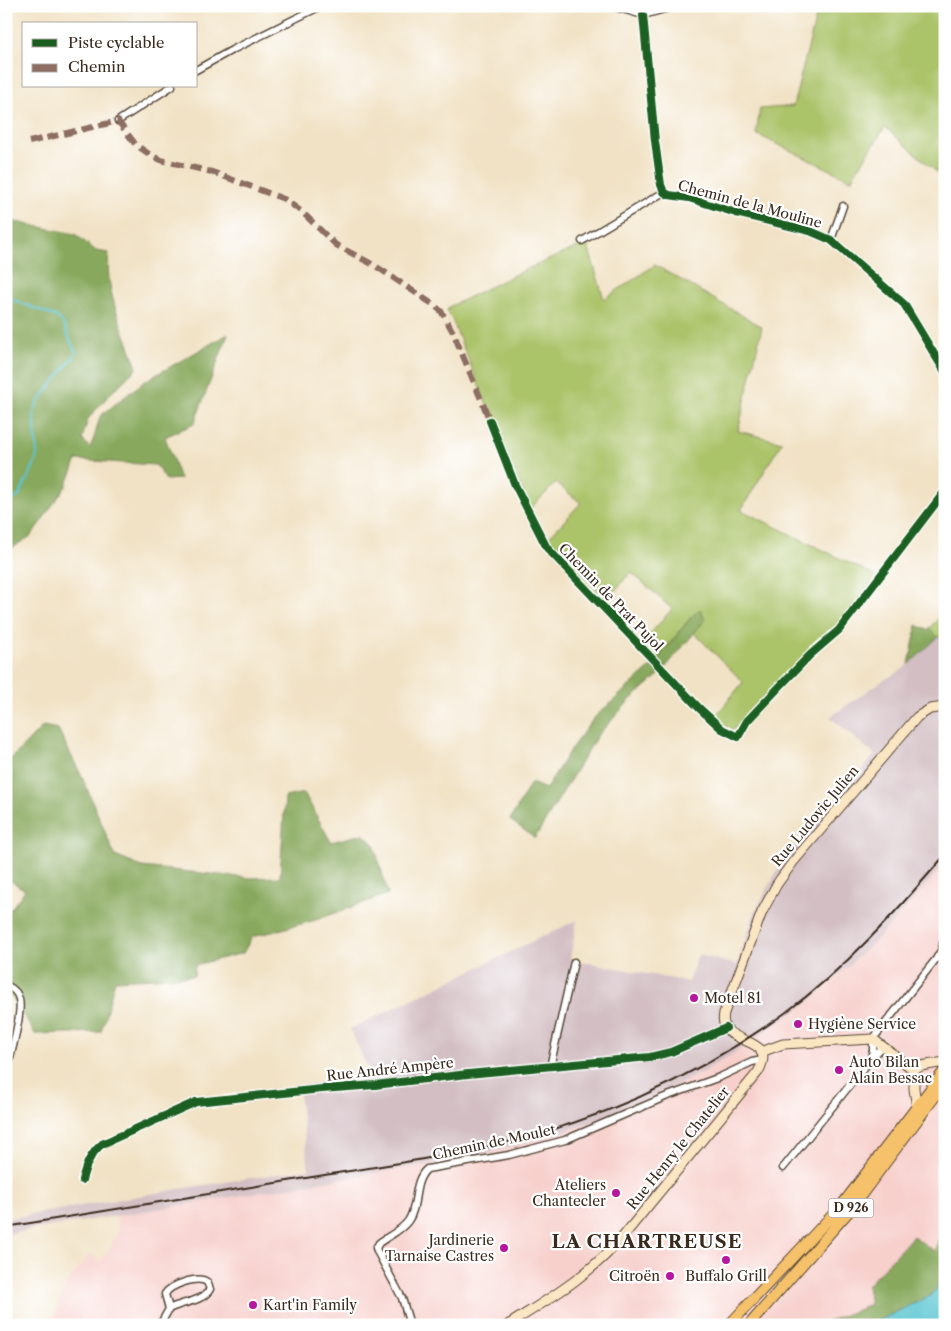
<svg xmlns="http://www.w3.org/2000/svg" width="951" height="1331" font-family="'Libre Caslon Text',serif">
	<rect width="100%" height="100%" fill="#fff"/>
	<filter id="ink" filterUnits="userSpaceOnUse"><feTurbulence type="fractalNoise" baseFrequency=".02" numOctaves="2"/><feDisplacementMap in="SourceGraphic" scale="10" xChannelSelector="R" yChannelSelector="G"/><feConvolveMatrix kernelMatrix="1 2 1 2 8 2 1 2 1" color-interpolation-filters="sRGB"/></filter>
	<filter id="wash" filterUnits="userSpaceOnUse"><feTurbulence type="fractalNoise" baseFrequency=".0096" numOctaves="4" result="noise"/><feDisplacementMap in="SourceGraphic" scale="20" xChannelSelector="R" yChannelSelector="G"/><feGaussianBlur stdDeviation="1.12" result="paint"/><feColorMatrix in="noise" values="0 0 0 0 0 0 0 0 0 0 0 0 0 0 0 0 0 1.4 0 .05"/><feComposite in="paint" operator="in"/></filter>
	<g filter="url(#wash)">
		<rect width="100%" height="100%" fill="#f1e2c5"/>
		<path fill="#f7d0cc" d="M 945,863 L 945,1252 L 866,1325 L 54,1325 L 56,1311 L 67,1283 L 90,1254 L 100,1262 L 111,1247 L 118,1230 L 117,1215 L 478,1156 L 566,1131 L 619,1112 L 705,1071 L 756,1038 L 811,1000 L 828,985 L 870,946 L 907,907 Z"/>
		<path fill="#d2bec3" d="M 938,637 L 945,639 L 945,863 L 907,907 L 870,946 L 811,1000 L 756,1038 L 742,1034 L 731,1041 L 745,1046 L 705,1071 L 619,1112 L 566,1131 L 478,1156 L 6,1234 L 6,1219 L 173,1190 L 309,1169 L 298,1086 L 373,1079 L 350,1029 L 577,920 L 570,959 L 688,982 L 698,955 L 737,965 L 755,911 L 784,859 L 875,755 L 830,717 L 879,683 L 902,670 Z"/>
		<path fill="#abc369" stroke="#737644" d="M 821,6 L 945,6 L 945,179 L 885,127 L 851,180 L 756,134 L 760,109 L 793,106 L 818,9 Z
			M 587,243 L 604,299 L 655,265 L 762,327 L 738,431 L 782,442 L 741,510 L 876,576 L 845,618 L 827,636 L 808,651 L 733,730 L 727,727 L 715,717 L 743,682 L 694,633 L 705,620 L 692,616 L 659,657 L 643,642 L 672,609 L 631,572 L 607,600 L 553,547 L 547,539 L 581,503 L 556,483 L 531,508 L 524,495 L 452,320 L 447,311 L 449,307 L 516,274 Z
			M 945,613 L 945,639 L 938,637 L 929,628 Z"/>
		<path fill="#88a95d" stroke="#626a3e" d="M 6,220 L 75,234 L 96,251 L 109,253 C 104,293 125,331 137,368 L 108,396 L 88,419 L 82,439 L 90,448 L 95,435 L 100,416 L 145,381 L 228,334 L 194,424 L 165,437 L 180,479 L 166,480 L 156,465 L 77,460 L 66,486 L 31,536 L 6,552 Z
			M 700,609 L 705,620 L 660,674 L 629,701 L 597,736 L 535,838 L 510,820 L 531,783 L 546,789 L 570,750 L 594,718 L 654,664 L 692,616 Z
			M 917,625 L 927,630 L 929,628 L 938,637 L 909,664 Z
			M 43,726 L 58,729 L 83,779 L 115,856 L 142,867 L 250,878 L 280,877 L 285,797 L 304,793 L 331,842 L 363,834 L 374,844 L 388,894 L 316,920 L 252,937 L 243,953 L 195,965 L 194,976 L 115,980 L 101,1032 L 35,1034 L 12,997 L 6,994 L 6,916 L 25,890 L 6,878 L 6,764 Z
			M 945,1226 L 945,1280 L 930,1296 L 869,1325 L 820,1325 L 870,1305 L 867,1286 L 913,1236 L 934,1251 Z"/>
		<path fill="#58c4d1" stroke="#4a7778" d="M 945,1280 L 945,1325 L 869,1325 L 930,1296 Z"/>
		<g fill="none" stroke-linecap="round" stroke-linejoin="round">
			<path stroke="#58c4d1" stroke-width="2" d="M 6,297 L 57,317 L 63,323 L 76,354 L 38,402 L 34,412 L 37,454 L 35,463 L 19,496 L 6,505"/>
		</g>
	</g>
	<g filter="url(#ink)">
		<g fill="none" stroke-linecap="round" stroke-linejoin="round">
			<defs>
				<path id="street" d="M 612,6 L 643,15 L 676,6
					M 643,15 L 655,141 L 661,185 L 664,192 L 669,195 L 689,198 L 736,213 L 810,231 L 831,240 L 904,304 L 945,372
					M 196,70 L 232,50 L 321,6
					M 118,121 L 172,86
					M 831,240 L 843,206
					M 582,241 L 664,192
					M 490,421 L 515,485 L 547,548 L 699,708 L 722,729 L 738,737 L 747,721 L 784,682 L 810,655 L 839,630 L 945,491
					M 6,985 C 12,988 18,992 19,999 C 23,1012 10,1058 6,1074
					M 883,1046 L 871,1059 L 873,1050 L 873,1039 L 936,959 L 942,949 L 943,943
					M 550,1067 L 574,962
					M 783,1168 L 871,1059
					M 82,1180 C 86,1165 90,1154 102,1144 L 196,1102 L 322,1089 L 375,1085 L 468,1074 L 650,1057 L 671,1052 L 726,1028
					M 160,1325 L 169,1309 C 181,1302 203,1302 210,1289 L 207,1282 C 198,1275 170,1285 165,1294 L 169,1309
					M 410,1325 L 402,1298 L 378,1253 L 376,1248 L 379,1243 C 388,1236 401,1231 408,1221 C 419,1206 412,1182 427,1169 L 509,1155 L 565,1140 L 665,1097 L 720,1077 L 752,1062 L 763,1060"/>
				<path id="secondary" d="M 761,1052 L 783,1044 L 873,1039 L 914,1070
					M 914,1070 L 914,1089 L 917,1108
					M 914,1070 L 921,1066 L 945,1062
					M 508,1325 C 550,1298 587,1277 621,1239 L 758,1072 C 781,1032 716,1049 724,1013 L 762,912 L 777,884 L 793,862 L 917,717 L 930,709 L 945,707"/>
				<path id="primary" d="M 729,1325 L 842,1205 L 945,1070
					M 749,1325 L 850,1210 L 945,1083"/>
			</defs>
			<use href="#street" stroke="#564637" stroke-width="9"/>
			<use href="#secondary" stroke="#564637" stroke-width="11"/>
			<use href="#primary" stroke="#564637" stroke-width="12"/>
			<use href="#street" stroke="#fff" stroke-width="6"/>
			<use href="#secondary" stroke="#fbe6c4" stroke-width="9"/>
			<use href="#primary" stroke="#f5c16b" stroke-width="10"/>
			<path stroke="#3b2a1e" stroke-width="2" d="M 6,1227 C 106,1210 206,1194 306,1178 C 366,1168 427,1160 486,1147 C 594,1124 696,1077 785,1013 C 846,968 896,912 945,855"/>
			<path stroke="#8d6e63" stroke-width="6" stroke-dasharray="12 6" stroke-linecap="butt" d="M 29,142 L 118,121 L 136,145 L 152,156 L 161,160 L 212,172 L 284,199 L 302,212 L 336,245 L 374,265 L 434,305 L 441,311 L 453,332 L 490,421"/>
			<defs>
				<path id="cycleway" d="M 643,15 L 655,141 L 661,185 L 664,192 L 669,195 L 689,198 L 736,213 L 810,231 L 831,240 L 904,304 L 945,372
					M 490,421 L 515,485 L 547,548 L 699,708 L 722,729 L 738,737 L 747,721 L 784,682 L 810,655 L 839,630 L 945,491
					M 82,1180 C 86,1165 90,1154 102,1144 L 196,1102 L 322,1089 L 375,1085 L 468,1074 L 650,1057 L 671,1052 L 726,1028"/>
			</defs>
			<use href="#cycleway" stroke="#fff" stroke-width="11"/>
			<use href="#cycleway" stroke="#1b5e20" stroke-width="8"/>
		</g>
	</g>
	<g fill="#b5179e" stroke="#fff" stroke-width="2">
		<circle cx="694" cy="998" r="5"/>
		<circle cx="798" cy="1024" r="5"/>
		<circle cx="839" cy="1070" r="5"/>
		<circle cx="616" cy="1193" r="5"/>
		<circle cx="504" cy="1248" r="5"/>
		<circle cx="726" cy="1260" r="5"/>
		<circle cx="670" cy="1276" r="5"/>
		<circle cx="253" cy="1305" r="5"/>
	</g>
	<g text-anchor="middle" stroke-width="4.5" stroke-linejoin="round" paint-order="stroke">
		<rect fill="#fff" stroke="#766a62" stroke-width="1" x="828.5" y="1198.5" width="45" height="19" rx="4"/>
		<g font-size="12" font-weight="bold" fill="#3b2a1e">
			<text x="851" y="1212">D 926</text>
		</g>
		<g font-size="14" fill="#3b2a1e" stroke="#fff">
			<text transform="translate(750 204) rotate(15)" y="5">Chemin de la Mouline</text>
			<text transform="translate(611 597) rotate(46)" y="5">Chemin de Prat Pujol</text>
			<text transform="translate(815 816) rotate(-50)" y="5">Rue Ludovic Julien</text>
			<text transform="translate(390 1069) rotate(-6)" y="5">Rue André Ampère</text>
			<text transform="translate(494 1142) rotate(-12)" y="5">Chemin de Moulet</text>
			<text transform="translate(678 1148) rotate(-51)" y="5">Rue Henry le Chatelier</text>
		</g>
		<g font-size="14" fill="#3b2a1e" stroke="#fff" text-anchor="start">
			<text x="704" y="1003">Motel 81</text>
			<text x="808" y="1029">Hygiène Service</text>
			<text x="849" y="1067">Auto Bilan<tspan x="849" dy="16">Alain Bessac</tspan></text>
			<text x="606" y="1190" text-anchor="end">Ateliers<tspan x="606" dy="16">Chantecler</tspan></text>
			<text x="494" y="1245" text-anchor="end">Jardinerie<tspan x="494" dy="16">Tarnaise Castres</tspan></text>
			<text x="660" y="1281" text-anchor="end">Citroën</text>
			<text x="726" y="1281" text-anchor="middle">Buffalo Grill</text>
			<text x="263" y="1310">Kart'in Family</text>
		</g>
		<g font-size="19" font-weight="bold" letter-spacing="1" fill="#3b2a1e" stroke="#fff">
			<text x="647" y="1248">LA CHARTREUSE</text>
		</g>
	</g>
	<rect width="951" height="1331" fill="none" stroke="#fff" stroke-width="25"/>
	<rect x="22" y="22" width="175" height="65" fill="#ffffff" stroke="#b1aaa5"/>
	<rect x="32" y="39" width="25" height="8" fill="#1b5e20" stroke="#b1aaa5"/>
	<text x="68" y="48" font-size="15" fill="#3b2a1e">Piste cyclable</text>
	<rect x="32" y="64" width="25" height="8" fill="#8d6e63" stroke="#b1aaa5"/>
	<text x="68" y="72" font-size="15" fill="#3b2a1e">Chemin</text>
</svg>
